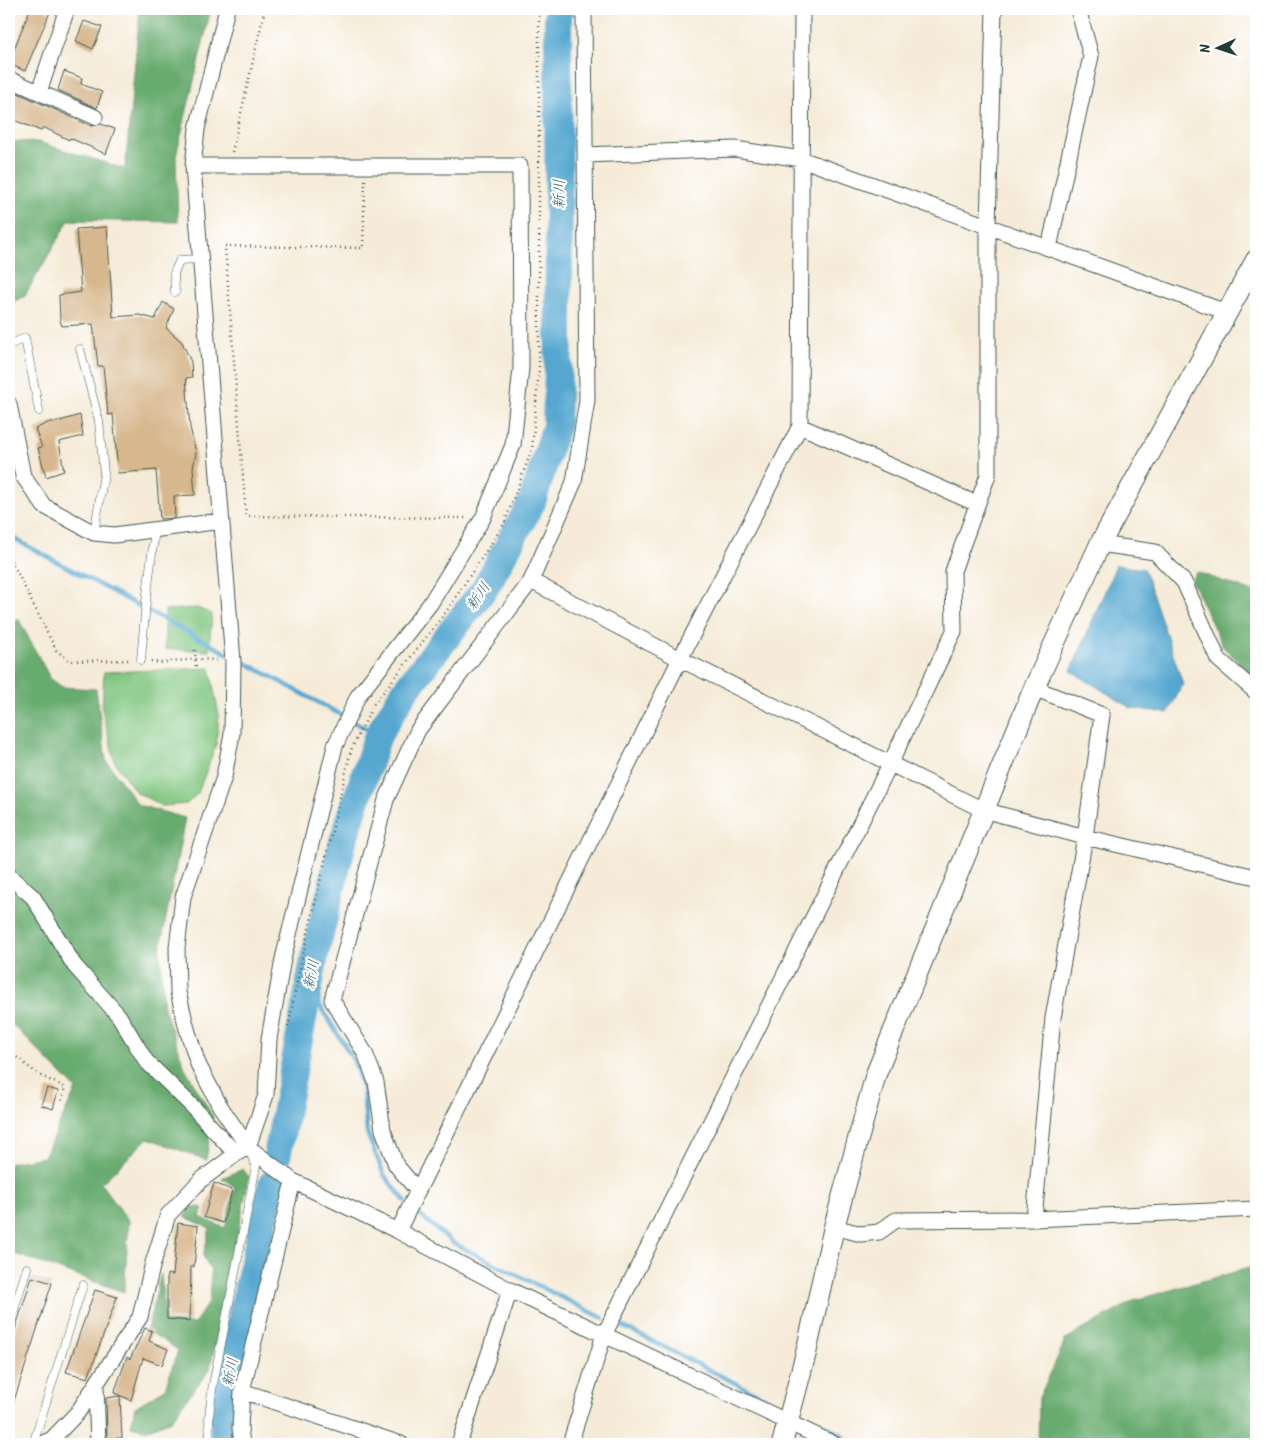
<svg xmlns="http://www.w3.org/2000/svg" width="1265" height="1453" font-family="Kalam,'Klee One',sans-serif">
	<rect width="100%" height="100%" fill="#fff"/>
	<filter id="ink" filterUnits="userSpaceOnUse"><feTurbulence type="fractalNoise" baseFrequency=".02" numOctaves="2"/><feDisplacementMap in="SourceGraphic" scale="10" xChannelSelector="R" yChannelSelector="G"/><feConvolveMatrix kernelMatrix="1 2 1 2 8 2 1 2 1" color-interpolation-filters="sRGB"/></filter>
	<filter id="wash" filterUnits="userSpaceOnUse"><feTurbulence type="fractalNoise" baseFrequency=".0096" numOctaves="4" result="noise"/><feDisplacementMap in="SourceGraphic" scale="20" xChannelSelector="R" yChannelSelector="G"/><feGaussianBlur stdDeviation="1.12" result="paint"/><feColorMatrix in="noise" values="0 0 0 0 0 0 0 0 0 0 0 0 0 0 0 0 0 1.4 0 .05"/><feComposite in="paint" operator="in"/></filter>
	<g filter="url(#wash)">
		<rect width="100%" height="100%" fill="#f5ebd8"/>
		<path fill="#81c680" stroke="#50825a" d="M 197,608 L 212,614 L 209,651 L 165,649 L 165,610 Z
			M 210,668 L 219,716 L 216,745 L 198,793 L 187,804 L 162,806 L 136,792 L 115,763 L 102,709 L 104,672 Z"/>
		<path fill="#68ab6e" stroke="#447451" d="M 140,9 L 211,9 L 176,156 L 178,222 L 69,220 L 24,297 L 9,303 L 9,141 L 38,142 L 125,169 Z
			M 1197,572 L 1256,593 L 1256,679 L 1223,647 L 1191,580 Z
			M 18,618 L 50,678 L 62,687 L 96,689 L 106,760 L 138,805 L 185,818 L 160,950 L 164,1008 L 185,1068 L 213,1117 L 206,1160 L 148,1138 L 101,1184 L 129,1221 L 124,1292 L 9,1252 L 9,1163 L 44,1157 L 76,1089 L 13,1025 L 9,1024 L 9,630 Z
			M 243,1169 L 249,1177 L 210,1369 L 171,1420 L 146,1430 L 131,1426 L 135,1407 L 165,1389 L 178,1350 L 147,1330 L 161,1274 L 165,1322 L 194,1324 L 209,1301 L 211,1271 L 203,1256 L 210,1228 L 185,1217 L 189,1205 L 203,1208 L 200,1217 L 225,1228 L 235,1187 L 222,1178 Z
			M 1256,1266 L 1256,1444 L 1038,1444 L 1039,1398 L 1066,1339 L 1135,1300 Z"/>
		<path fill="#54a7d0" stroke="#3a7282" d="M 1116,565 L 1144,569 L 1183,684 L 1168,713 L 1131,708 L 1071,671 Z"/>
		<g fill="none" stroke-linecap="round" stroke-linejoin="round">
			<path stroke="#54a7d0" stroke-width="4.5" d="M 9,536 L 230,655
				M 237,658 L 378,735
				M 307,992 L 319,1004 L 353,1059 L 363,1089 L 367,1133 L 384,1175 L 405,1201
				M 415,1211 L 453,1243 L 603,1318
				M 620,1325 L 779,1405
				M 798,1413 L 841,1434 L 851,1444"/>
			<path stroke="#54a7d0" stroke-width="28" d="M 277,1157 L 315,954 L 343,841 L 378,735 L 404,692 L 485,588 L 532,502 L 556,426 L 559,340 L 558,9
				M 224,1444 L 225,1387 L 272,1184"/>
		</g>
		<g id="blocks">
			<path fill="#d7b78d" d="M 30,9 L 43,9 L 50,12 L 25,71 L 9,64 L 9,62 Z
				M 84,21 L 102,27 L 93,49 L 76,41 Z
				M 64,71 L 82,78 L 81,84 L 102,92 L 97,108 L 58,90 Z
				M 9,89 L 91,126 L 101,124 L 115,129 L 106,154 L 70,138 L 69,140 L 43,127 L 41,131 L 9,118 Z
				M 107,227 L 113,317 L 139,315 L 155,319 L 163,302 L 174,309 L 166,328 L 182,342 L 191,362 L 192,377 L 186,378 L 190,427 L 196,453 L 193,468 L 195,495 L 174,496 L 175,518 L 160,519 L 156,470 L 118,473 L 113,414 L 108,415 L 103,366 L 98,366 L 93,324 L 62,326 L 60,320 L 59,295 L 81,292 L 76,229 Z
				M 80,415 L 83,436 L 59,442 L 64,471 L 46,477 L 38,448 L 42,447 L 35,429 L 52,421 L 53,423 Z
				M 47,1088 L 58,1091 L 53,1109 L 41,1105 Z
				M 214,1183 L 232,1190 L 223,1223 L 204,1217 Z
				M 178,1223 L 198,1226 L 194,1267 L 191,1266 L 190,1321 L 167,1319 L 167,1274 L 173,1275 Z
				M 32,1277 L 52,1283 L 11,1410 L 9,1410 L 9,1348 Z
				M 95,1290 L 117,1297 L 88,1378 L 66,1372 Z
				M 145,1328 L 152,1331 L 149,1341 L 168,1349 L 162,1365 L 143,1358 L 131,1400 L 114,1393 L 127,1357 L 130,1359 Z
				M 120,1396 L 122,1438 L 107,1439 L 106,1398 Z"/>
		</g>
	</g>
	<g filter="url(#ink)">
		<use href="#blocks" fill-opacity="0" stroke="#3f574d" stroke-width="1"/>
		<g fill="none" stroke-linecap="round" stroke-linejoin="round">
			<defs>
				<path id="lane" d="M 175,292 L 174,273 L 180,260 L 200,259
					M 9,345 L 25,338 L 39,411
					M 80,349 L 99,421 L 104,474 L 94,533
					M 141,660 L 146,602 L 155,529
					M 9,1326 L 27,1268
					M 33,1444 L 83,1285
					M 210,1444 L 209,1417 L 212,1390 L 256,1166 L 250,1152"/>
				<path id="street" d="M 227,9 L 197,129 L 193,166 L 233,661 L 232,734 L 224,777 L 183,897 L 177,948 L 178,992 L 187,1029 L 198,1064 L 220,1106 L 248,1147 L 293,1181 L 398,1231 L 510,1290 L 834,1444
					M 9,79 L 95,117
					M 39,92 L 67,9
					M 586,155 L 735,149 L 801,159 L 1226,312
					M 1049,248 L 1091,56 L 1078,9
					M 9,404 L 23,476 L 44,506 L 94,533 L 114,535 L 221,521
					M 800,426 L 977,504
					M 1100,544 L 1155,552 L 1184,582 L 1218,659 L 1256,692
					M 531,581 L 680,659 L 983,810 L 1085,837 L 1256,877
					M 1034,688 L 1102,715 L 1085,837 L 1053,1018 L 1034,1219
					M 9,876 L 33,897 L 74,965 L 119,1016 L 146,1061 L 192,1106 L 236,1154
					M 417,1190 L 396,1165 L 383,1130 L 376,1082 L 365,1053 L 332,1000 L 386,800 L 418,730 L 531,581 L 574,482 L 587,400 L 584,9
					M 834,1227 L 861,1234 L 879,1232 L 896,1220 L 1034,1219 L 1256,1209
					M 398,1231 L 680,659 L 800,426 L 802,9
					M 96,1386 L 98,1444
					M 242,1391 L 401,1444
					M 41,1444 L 52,1439 L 78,1412 L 140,1317 L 153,1263 L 168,1215 L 201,1180 L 236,1154 L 248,1147 L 266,1095 L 269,1039 L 283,959 L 335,746 L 358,696 L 430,604 L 483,518 L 513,445 L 521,368 L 520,166 L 193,166
					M 242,1444 L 240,1428 L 242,1391 L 293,1181
					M 459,1444 L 510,1290
					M 570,1444 L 604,1335 L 890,764 L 954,631 L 953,571 L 988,475 L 988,227 L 994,9"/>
				<path id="secondary" d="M 782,1444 L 806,1353 L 834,1227 L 876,1074 L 1034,688 L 1100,544 L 1256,260"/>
			</defs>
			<use href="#lane" stroke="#3f574d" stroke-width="9"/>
			<use href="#street" stroke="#3f574d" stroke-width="17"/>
			<use href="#secondary" stroke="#3f574d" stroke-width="22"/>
			<path stroke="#3f574d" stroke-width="2.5" stroke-dasharray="1 4" stroke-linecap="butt" d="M 232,152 L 265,9
				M 365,180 L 363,248 L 225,246 L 246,516 L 467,518
				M 9,556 L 56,650 L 70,661 L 131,660
				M 195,650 L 196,668
				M 151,661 L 160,663 L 196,659 L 218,660
				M 288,1027 L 303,954 L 351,750 L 374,704 L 446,612 L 504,524 L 532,449 L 539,369 L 539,9
				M 9,1051 L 39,1075 L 65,1087 L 61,1104"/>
			<use href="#lane" stroke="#fff" stroke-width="8"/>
			<use href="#street" stroke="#fff" stroke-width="15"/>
			<use href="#secondary" stroke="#fff" stroke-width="20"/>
		</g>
	</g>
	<g text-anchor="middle" stroke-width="4.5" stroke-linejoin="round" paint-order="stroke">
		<g font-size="15" font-style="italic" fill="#32626b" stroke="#fff">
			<text transform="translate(559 194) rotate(-90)" y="5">新川</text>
			<text transform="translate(478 596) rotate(-55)" y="5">新川</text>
			<text transform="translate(311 974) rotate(-79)" y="5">新川</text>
			<text transform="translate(230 1372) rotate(-79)" y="5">新川</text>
		</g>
	</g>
	<rect width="1265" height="1453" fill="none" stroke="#fff" stroke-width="30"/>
	<g transform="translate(1218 48) rotate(267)" stroke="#ffffff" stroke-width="4" paint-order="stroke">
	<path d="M0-4L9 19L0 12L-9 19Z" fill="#1f3d34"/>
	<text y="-8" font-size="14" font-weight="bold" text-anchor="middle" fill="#1f3d34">N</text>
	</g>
</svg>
